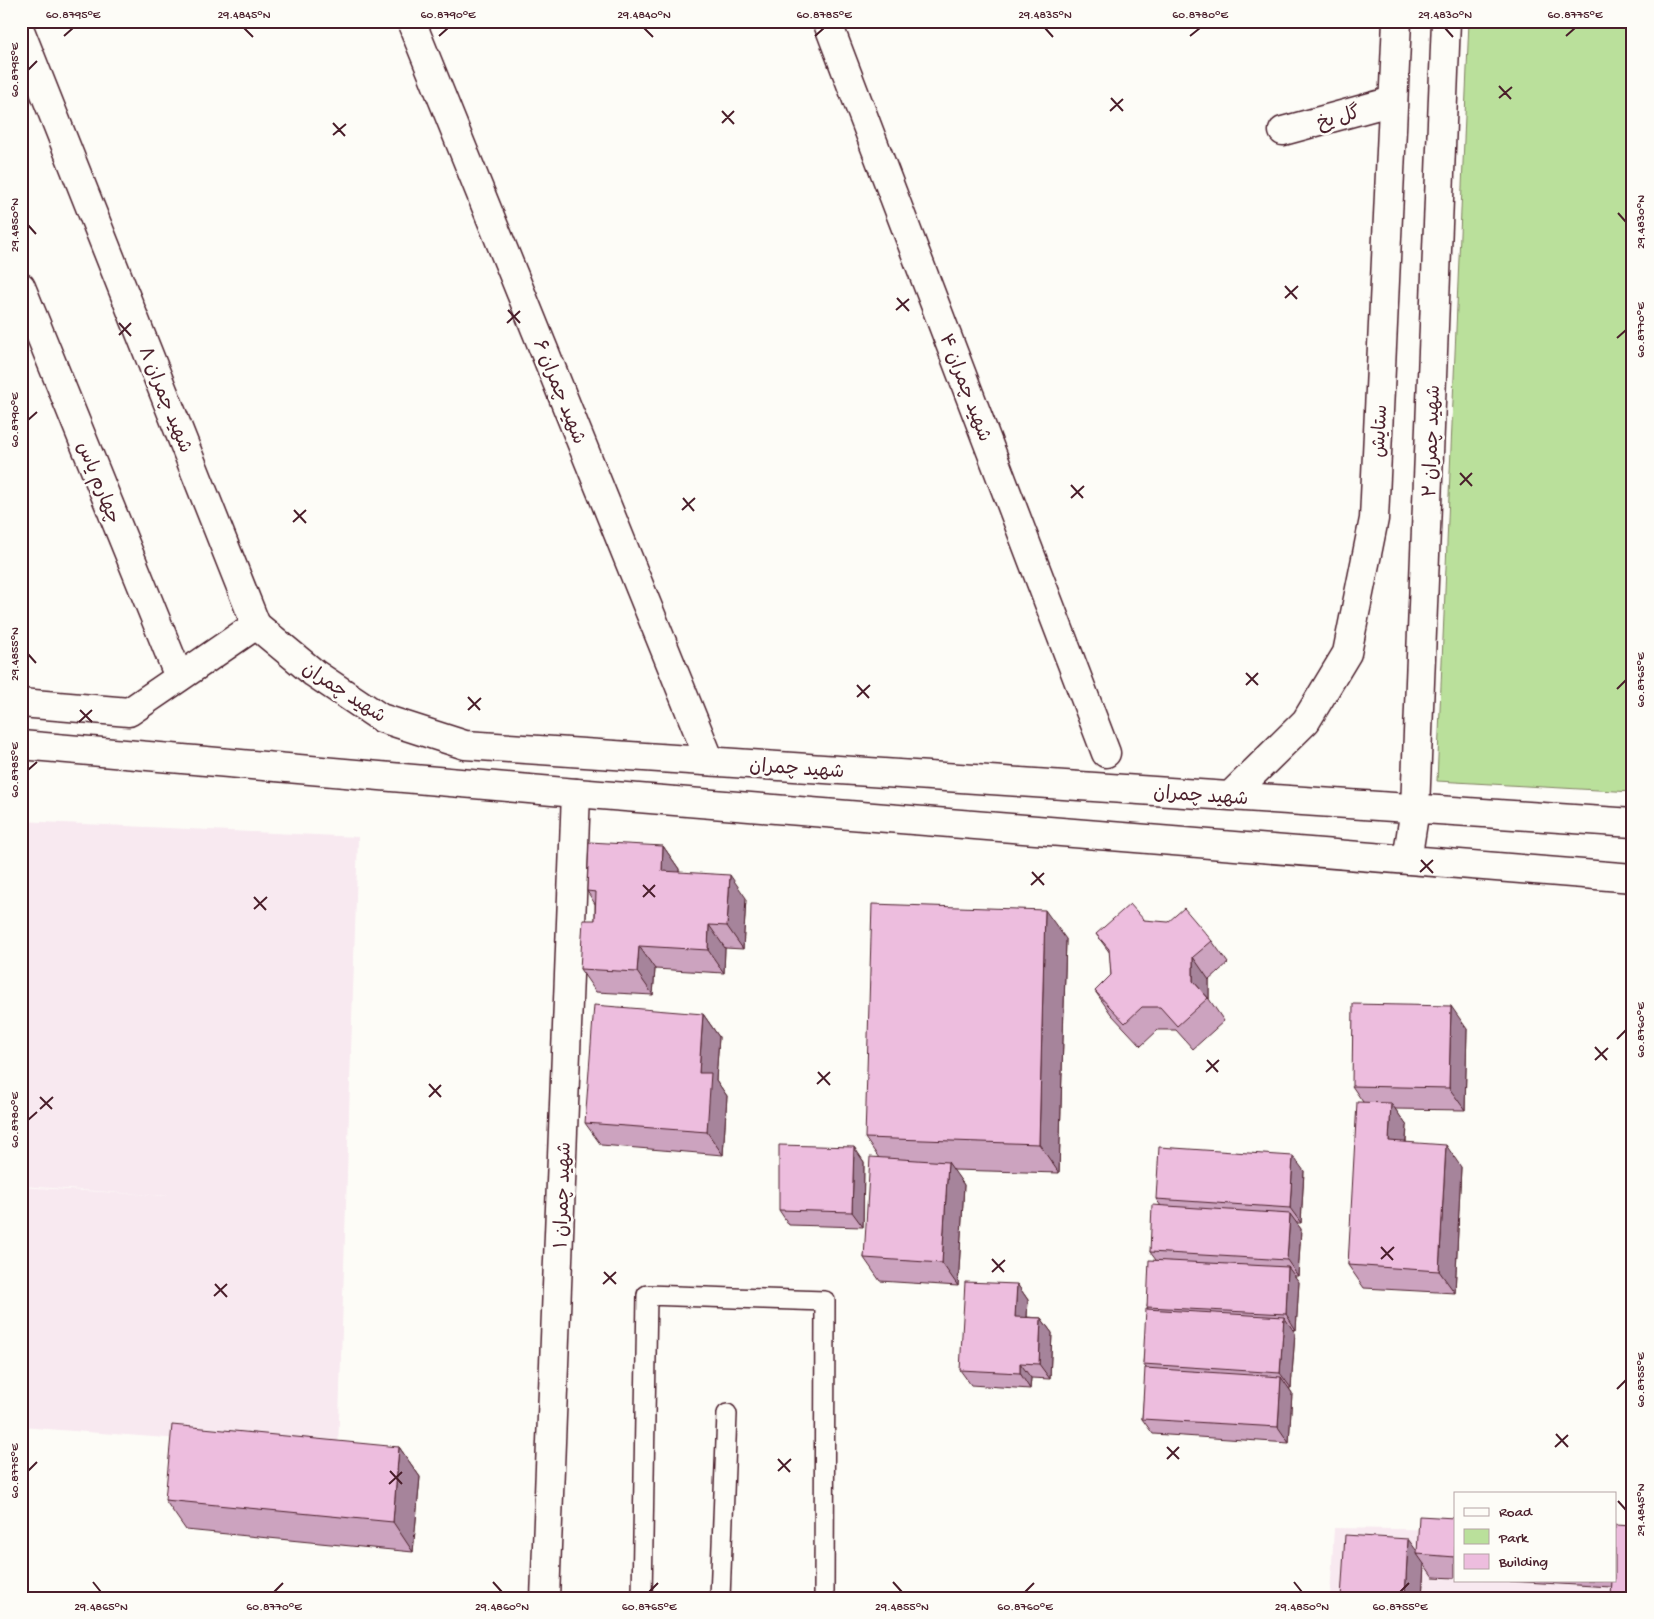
<svg xmlns="http://www.w3.org/2000/svg" width="1654" height="1619" font-family="'Gochi Hand','Playpen Sans Arabic',sans-serif">
	<rect width="100%" height="100%" fill="#fdfcf7"/>
	<filter id="ink" filterUnits="userSpaceOnUse"><feTurbulence type="fractalNoise" baseFrequency=".02" numOctaves="2"/><feDisplacementMap in="SourceGraphic" scale="10" xChannelSelector="R" yChannelSelector="G"/><feConvolveMatrix kernelMatrix="1 2 1 2 8 2 1 2 1" color-interpolation-filters="sRGB"/></filter>
	<g filter="url(#ink)">
		<path fill="#f8e9f0" d="M 21,821 L 358,837 L 338,1451 L 21,1427 L 21,1187 L 168,1196 L 21,1186 Z
			M 1334,1528 L 1455,1530 L 1455,1580 L 1615,1580 L 1633,1598 L 1330,1598 Z"/>
		<path fill="#bae09b" stroke="#828063" d="M 1469,21 L 1633,21 L 1633,792 L 1437,781 Z"/>
		<g fill="none" stroke-linecap="round" stroke-linejoin="round">
			<defs>
				<path id="lane" d="M 642,1598 L 647,1295 L 825,1301 L 824,1598
					M 720,1598 L 727,1414"/>
				<path id="street" d="M 411,21 L 710,761
					M 21,33 L 256,625
					M 1283,131 L 1393,101
					M 21,287 L 179,677
					M 545,1598 L 576,793"/>
				<path id="secondary" d="M 827,21 L 1106,753
					M 21,703 L 129,712 L 256,625 L 314,673 L 381,718 L 465,745 L 1633,823
					M 21,745 L 576,793 L 1633,878
					M 1230,796 L 1306,721 L 1347,653 L 1374,519 L 1397,21
					M 1407,860 L 1415,809 L 1446,21"/>
			</defs>
			<use href="#lane" stroke="#4a1f2b" stroke-width="22"/>
			<use href="#street" stroke="#4a1f2b" stroke-width="31"/>
			<use href="#secondary" stroke="#4a1f2b" stroke-width="31"/>
			<use href="#lane" stroke="#fdfcf7" stroke-width="19"/>
			<use href="#street" stroke="#fdfcf7" stroke-width="28"/>
			<use href="#secondary" stroke="#fdfcf7" stroke-width="28"/>
		</g>
		<path fill="#cca3bf" stroke="#4a1f2b" d="M 663,846 L 679,869 L 679,872 L 746,898 L 743,949 L 725,948 L 724,973 L 655,969 L 653,995 L 596,992 L 580,969 L 595,920 L 595,904 L 587,891 Z
			M 1144,920 L 1212,941 L 1228,963 L 1209,980 L 1209,999 L 1224,1021 L 1193,1049 L 1176,1030 L 1158,1030 L 1141,1046 L 1111,1014 L 1095,991 L 1111,975 L 1110,953 L 1096,934 Z
			M 1066,939 L 1059,1173 L 953,1170 L 964,1185 L 958,1286 L 880,1281 L 864,1258 L 879,1158 L 865,1138 Z
			M 703,1014 L 719,1037 L 716,1080 L 727,1096 L 723,1155 L 601,1145 L 585,1123 Z
			M 1467,1029 L 1465,1110 L 1395,1109 L 1407,1126 L 1406,1142 L 1461,1167 L 1455,1293 L 1364,1288 L 1348,1265 L 1363,1102 L 1352,1086 Z
			M 854,1147 L 864,1162 L 863,1227 L 789,1225 L 779,1210 Z
			M 1304,1171 L 1301,1223 L 1296,1223 L 1301,1229 L 1298,1276 L 1294,1276 L 1299,1282 L 1296,1330 L 1292,1329 L 1295,1333 L 1291,1388 L 1289,1388 L 1292,1393 L 1289,1443 L 1153,1434 L 1142,1419 L 1146,1368 L 1143,1364 L 1148,1309 L 1147,1307 L 1156,1260 L 1150,1252 L 1161,1206 L 1156,1199 Z
			M 1017,1284 L 1028,1300 L 1027,1317 L 1041,1318 L 1052,1333 L 1050,1379 L 1031,1378 L 1030,1389 L 971,1385 L 960,1370 Z
			M 399,1447 L 420,1477 L 413,1552 L 186,1530 L 165,1500 Z
			M 1455,1518 L 1455,1578 L 1433,1577 L 1424,1564 L 1422,1598 L 1341,1598 L 1417,1552 Z
			M 1490,1580 L 1615,1580 L 1611,1587 Z"/>
		<path fill="#a6849b" stroke="#4a1f2b" d="M 663,846 L 679,869 L 678,894 L 662,871 Z
			M 730,875 L 746,898 L 743,949 L 727,926 Z
			M 1045,910 L 1066,939 L 1059,1173 L 1039,1144 Z
			M 709,925 L 725,948 L 724,973 L 708,950 Z
			M 639,946 L 655,969 L 653,995 L 637,972 Z
			M 1193,957 L 1209,980 L 1209,999 L 1193,981 Z
			M 1451,1006 L 1467,1029 L 1465,1110 L 1449,1088 Z
			M 703,1014 L 719,1037 L 716,1080 L 727,1096 L 723,1155 L 707,1132 L 699,1073 Z
			M 1391,1103 L 1407,1126 L 1404,1164 L 1389,1141 Z
			M 1446,1145 L 1461,1167 L 1455,1293 L 1439,1271 Z
			M 854,1147 L 864,1162 L 863,1227 L 852,1212 Z
			M 1293,1156 L 1304,1171 L 1301,1223 L 1290,1208 Z
			M 948,1162 L 964,1185 L 958,1286 L 942,1263 Z
			M 1290,1214 L 1301,1229 L 1298,1276 L 1287,1260 Z
			M 1288,1267 L 1299,1282 L 1296,1330 L 1286,1314 Z
			M 1017,1284 L 1028,1300 L 1026,1332 L 1015,1317 Z
			M 1284,1317 L 1295,1333 L 1291,1388 L 1280,1373 Z
			M 1041,1318 L 1052,1333 L 1050,1379 L 1039,1364 Z
			M 1020,1363 L 1031,1378 L 1030,1389 L 1020,1373 Z
			M 1281,1377 L 1292,1393 L 1289,1443 L 1278,1427 Z
			M 399,1447 L 420,1477 L 413,1552 L 393,1522 Z
			M 1408,1539 L 1419,1554 L 1417,1554 L 1424,1564 L 1422,1598 L 1405,1598 Z"/>
		<path fill="#edbdde" stroke="#4a1f2b" d="M 589,842 L 663,846 L 662,871 L 730,875 L 727,926 L 709,925 L 708,950 L 639,946 L 637,972 L 580,969 L 583,920 L 595,920 L 596,892 L 587,891 Z
			M 872,904 L 1045,910 L 1039,1144 L 865,1138 Z
			M 1130,904 L 1144,920 L 1168,922 L 1184,908 L 1212,941 L 1193,957 L 1193,981 L 1208,998 L 1177,1026 L 1160,1007 L 1142,1007 L 1125,1023 L 1095,991 L 1111,975 L 1109,949 L 1096,934 Z
			M 1353,1004 L 1451,1006 L 1449,1088 L 1352,1086 Z
			M 594,1005 L 703,1014 L 699,1073 L 711,1073 L 707,1132 L 585,1123 Z
			M 1357,1102 L 1391,1103 L 1389,1141 L 1446,1145 L 1439,1271 L 1348,1265 Z
			M 779,1145 L 854,1147 L 852,1212 L 779,1210 Z
			M 1159,1147 L 1293,1156 L 1290,1208 L 1156,1199 Z
			M 870,1157 L 948,1162 L 942,1263 L 864,1258 Z
			M 1152,1205 L 1290,1214 L 1287,1260 L 1150,1252 Z
			M 1149,1260 L 1288,1267 L 1286,1314 L 1147,1307 Z
			M 965,1282 L 1017,1284 L 1015,1317 L 1041,1318 L 1039,1364 L 1020,1363 L 1020,1373 L 960,1370 Z
			M 1146,1309 L 1284,1317 L 1280,1373 L 1143,1364 Z
			M 1145,1368 L 1281,1377 L 1278,1427 L 1142,1419 Z
			M 172,1425 L 399,1447 L 393,1522 L 165,1500 Z
			M 1419,1516 L 1455,1518 L 1455,1557 L 1417,1554 Z
			M 1615,1525 L 1633,1526 L 1633,1598 L 1611,1598 L 1612,1580 L 1615,1580 Z
			M 1345,1535 L 1408,1539 L 1405,1598 L 1341,1598 Z"/>
	</g>
	<path fill="none" stroke="#4a1f2b" stroke-width="2" d="M 244,28 L 253,37M 644,28 L 653,37M 1045,28 L 1053,37M 1445,28 L 1453,37M 64,36 L 73,28M 439,36 L 448,28M 815,36 L 824,28M 1190,36 L 1200,28M 1566,36 L 1575,28M 28,70 L 37,61M 1499,86 L 1511,99M 1111,98 L 1123,111M 1499,98 L 1512,87M 722,111 L 734,124M 1110,111 L 1123,99M 333,123 L 345,136M 722,123 L 734,111M 333,135 L 346,124M 1618,213 L 1626,222M 28,225 L 36,234M 1285,286 L 1297,299M 897,298 L 909,311M 1285,298 L 1298,286M 508,310 L 520,323M 896,310 L 909,299M 119,323 L 131,336M 507,323 L 520,311M 119,335 L 131,323M 1617,338 L 1626,330M 28,420 L 37,412M 1460,473 L 1472,486M 1071,485 L 1083,498M 1460,485 L 1472,473M 683,498 L 694,511M 1071,498 L 1084,486M 294,510 L 306,523M 682,510 L 695,498M 293,522 L 306,510M 28,654 L 36,663M 1246,673 L 1258,685M 857,685 L 869,698M 1246,685 L 1258,673M 1617,689 L 1626,680M 468,697 L 480,710M 857,697 L 870,685M 80,710 L 92,722M 468,710 L 481,698M 79,722 L 92,710M 28,770 L 37,762M 1421,860 L 1433,873M 1032,872 L 1044,885M 1420,872 L 1433,860M 643,885 L 655,897M 1031,885 L 1044,873M 254,897 L 266,910M 643,897 L 655,885M 254,909 L 267,897M 1617,1039 L 1626,1030M 1595,1047 L 1607,1060M 1207,1060 L 1218,1072M 1595,1060 L 1608,1048M 818,1072 L 830,1085M 1206,1072 L 1219,1060M 429,1084 L 441,1097M 817,1084 L 830,1072M 40,1097 L 52,1109M 429,1097 L 441,1085M 40,1109 L 53,1097M 28,1120 L 37,1112M 1381,1247 L 1393,1260M 992,1259 L 1004,1272M 1381,1259 L 1394,1247M 604,1272 L 616,1284M 992,1272 L 1005,1260M 215,1284 L 227,1297M 603,1284 L 616,1272M 214,1296 L 227,1284M 1617,1389 L 1626,1380M 1556,1434 L 1568,1447M 1167,1447 L 1179,1459M 1555,1447 L 1568,1435M 778,1459 L 790,1472M 1167,1459 L 1179,1447M 28,1471 L 37,1462M 390,1471 L 402,1484M 778,1471 L 791,1459M 389,1484 L 402,1472M 1618,1501 L 1626,1510M 93,1582 L 101,1592M 493,1582 L 502,1592M 893,1582 L 902,1592M 1294,1582 L 1302,1592M 274,1592 L 283,1583M 649,1592 L 658,1583M 1025,1592 L 1034,1583M 1400,1592 L 1409,1583"/>
	<g text-anchor="middle" stroke-width="5" stroke-linejoin="round" paint-order="stroke">
		<g font-size="19" fill="#4a1f2b" stroke="#fdfcf7">
			<text transform="translate(1338 116) rotate(-15)" y="7">گل یخ</text>
			<text transform="translate(967 387) rotate(69)" y="7">شهید چمران ۴</text>
			<text transform="translate(561 391) rotate(68)" y="7">شهید چمران ۶</text>
			<text transform="translate(167 399) rotate(68)" y="7">شهید چمران ۸</text>
			<text transform="translate(1378 431) rotate(-87)" y="7">ستایش</text>
			<text transform="translate(1430 441) rotate(-88)" y="7">شهید چمران ۲</text>
			<text transform="translate(100 482) rotate(68)" y="7">چهارم یاس</text>
			<text transform="translate(345 691) rotate(33)" y="7">شهید چمران</text>
			<text transform="translate(797 767) rotate(4)" y="7">شهید چمران</text>
			<text transform="translate(1201 794) rotate(4)" y="7">شهید چمران</text>
			<text transform="translate(561 1195) rotate(-88)" y="7">شهید چمران ۱</text>
		</g>
	</g>
	<rect width="1654" height="1619" fill="none" stroke="#fdfcf7" stroke-width="55"/>
	<rect x="1454" y="1492" width="162" height="90" fill="#fdfcf7" stroke="#b5a4a5"/>
	<rect x="1464" y="1508" width="25" height="8" fill="#fdfcf7" stroke="#b5a4a5"/>
	<text x="1499" y="1516" font-size="15" fill="#4a1f2b">Road</text>
	<rect x="1464" y="1529" width="25" height="15" fill="#bae09b" stroke="#b5a4a5"/>
	<text x="1499" y="1542" font-size="15" fill="#4a1f2b">Park</text>
	<rect x="1464" y="1554" width="25" height="15" fill="#edbdde" stroke="#b5a4a5"/>
	<text x="1499" y="1566" font-size="15" fill="#4a1f2b">Building</text>
	<rect x="28" y="28" width="1598" height="1564" fill="none" stroke="#4a1f2b" stroke-width="2"/>
	<g font-size="12" text-anchor="middle" fill="#4a1f2b">
		<text x="73" y="18">60.8795°E</text>
		<text x="244" y="18">29.4845°N</text>
		<text x="448" y="18">60.8790°E</text>
		<text x="644" y="18">29.4840°N</text>
		<text x="824" y="18">60.8785°E</text>
		<text x="1045" y="18">29.4835°N</text>
		<text x="1200" y="18">60.8780°E</text>
		<text x="1445" y="18">29.4830°N</text>
		<text x="1575" y="18">60.8775°E</text>
		<text transform="translate(14 70) rotate(-90)" y="4">60.8795°E</text>
		<text transform="translate(1640 222) rotate(-90)" y="4">29.4830°N</text>
		<text transform="translate(14 225) rotate(-90)" y="4">29.4850°N</text>
		<text transform="translate(1640 330) rotate(-90)" y="4">60.8770°E</text>
		<text transform="translate(14 420) rotate(-90)" y="4">60.8790°E</text>
		<text transform="translate(14 654) rotate(-90)" y="4">29.4855°N</text>
		<text transform="translate(1640 680) rotate(-90)" y="4">60.8765°E</text>
		<text transform="translate(14 770) rotate(-90)" y="4">60.8785°E</text>
		<text transform="translate(1640 1030) rotate(-90)" y="4">60.8760°E</text>
		<text transform="translate(14 1120) rotate(-90)" y="4">60.8780°E</text>
		<text transform="translate(1640 1380) rotate(-90)" y="4">60.8755°E</text>
		<text transform="translate(14 1471) rotate(-90)" y="4">60.8775°E</text>
		<text transform="translate(1640 1510) rotate(-90)" y="4">29.4845°N</text>
		<text x="101" y="1610">29.4865°N</text>
		<text x="274" y="1610">60.8770°E</text>
		<text x="502" y="1610">29.4860°N</text>
		<text x="649" y="1610">60.8765°E</text>
		<text x="902" y="1610">29.4855°N</text>
		<text x="1025" y="1610">60.8760°E</text>
		<text x="1302" y="1610">29.4850°N</text>
		<text x="1400" y="1610">60.8755°E</text>
	</g>
</svg>
